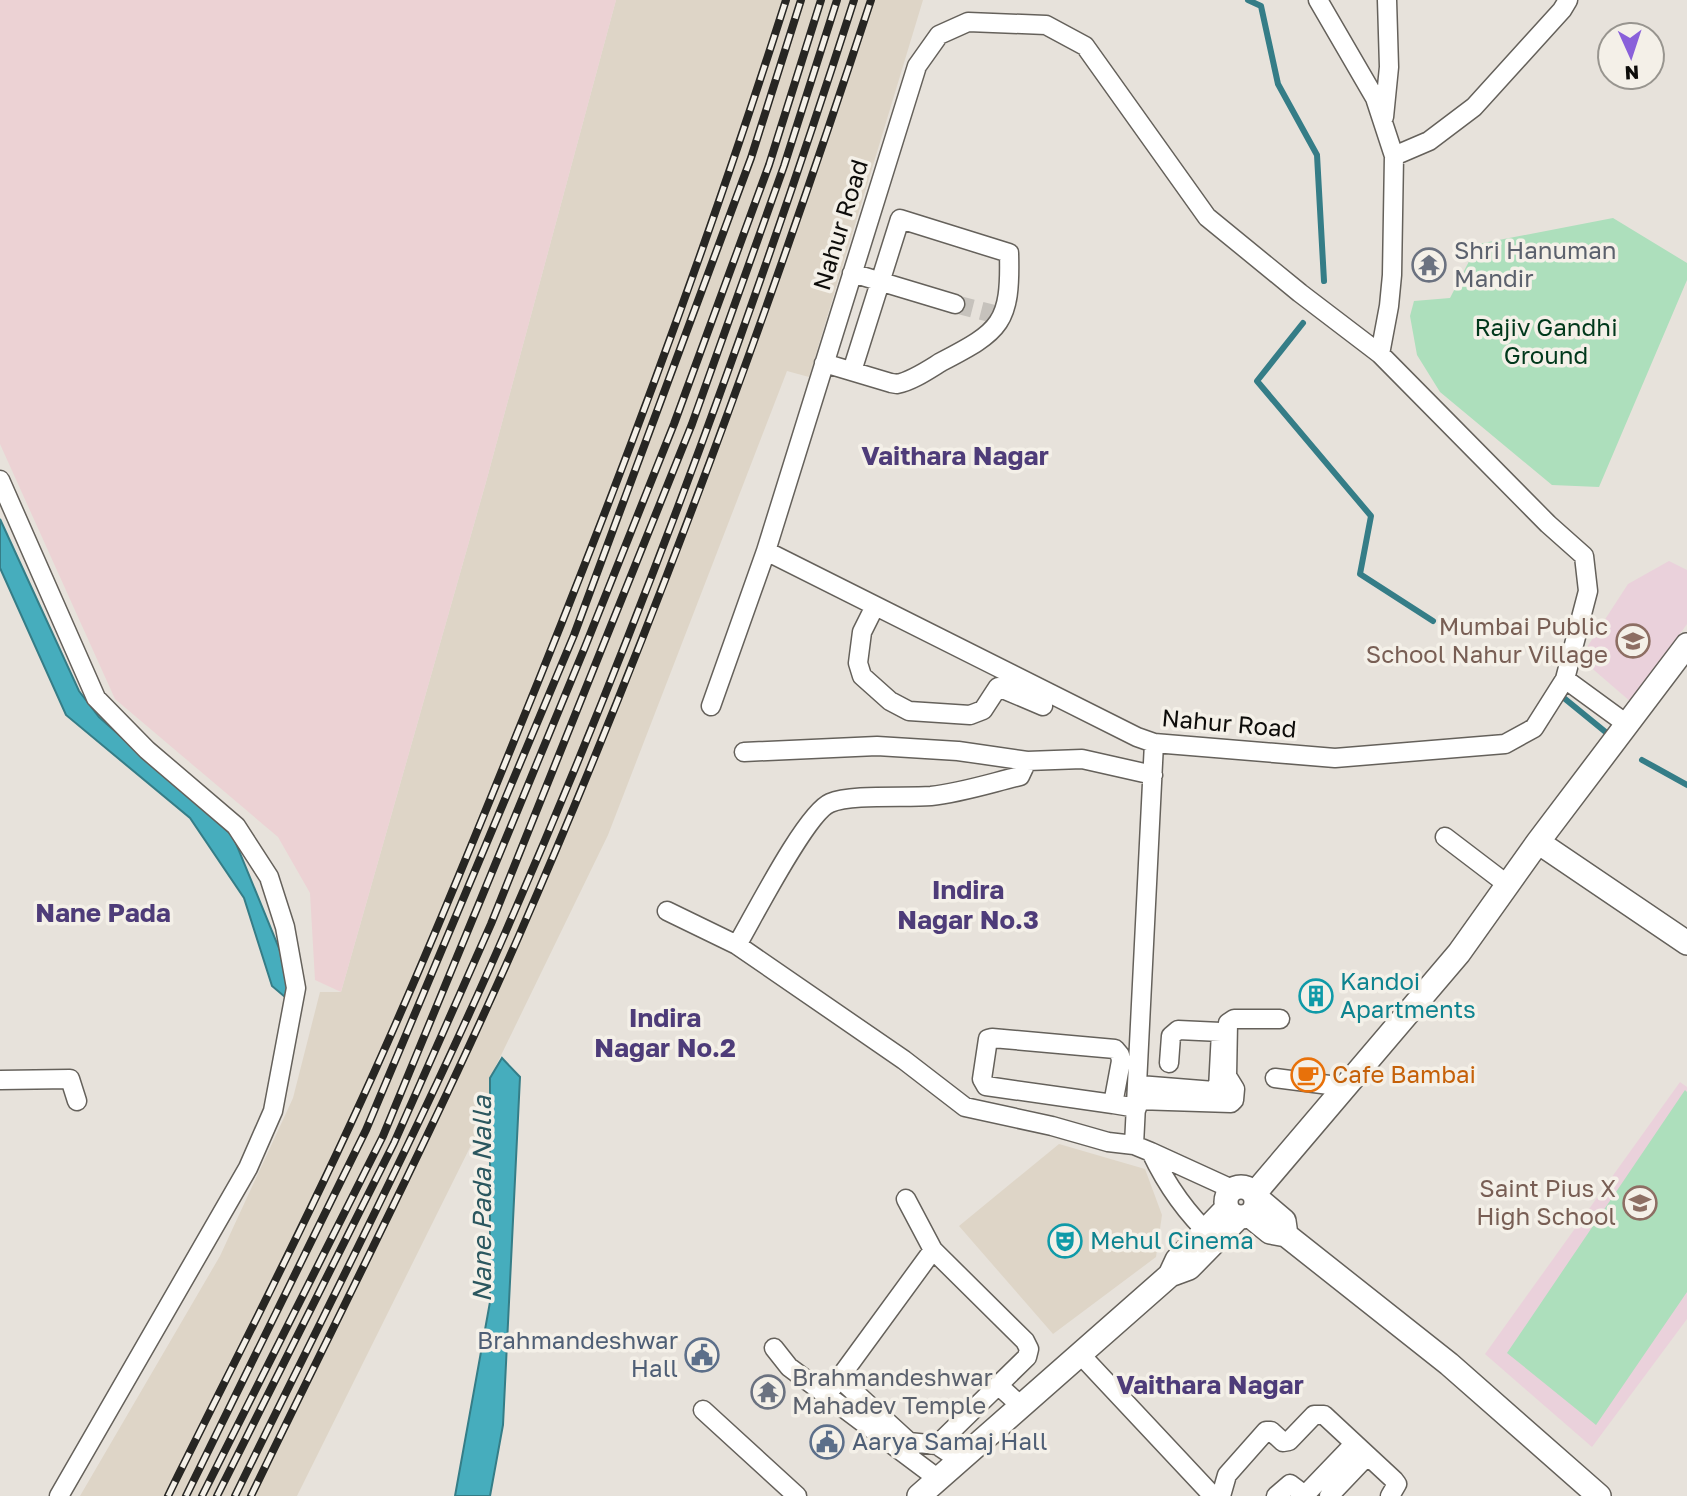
<svg xmlns="http://www.w3.org/2000/svg" width="1687" height="1496" font-family="'Golos Text',sans-serif">
	<rect width="100%" height="100%" fill="#e7e2db"/>
	<path fill="#ded5c7" d="M 616,0 L 923,0 L 809,377 L 787,371 L 608,835 L 490,1078 L 491,1105 L 297,1496 L 80,1496 L 220,1256 L 293,1098 L 320,992 L 341,992 L 486,482 Z
		M 1059,1144 L 1145,1169 L 1162,1215 L 1156,1257 L 1053,1334 L 959,1226 Z"/>
	<path fill="#ecd2d4" d="M 0,0 L 616,0 L 486,482 L 341,992 L 315,980 L 310,893 L 278,837 L 115,699 L 0,444 Z"/>
	<path fill="#ead1db" d="M 1669,561 L 1687,570 L 1687,624 L 1631,702 L 1580,658 L 1628,584 Z
		M 1680,1082 L 1687,1087 L 1687,1319 L 1592,1447 L 1485,1354 Z"/>
	<path fill="#addfbc" d="M 1613,218 L 1687,263 L 1687,280 L 1599,487 L 1552,485 L 1440,392 L 1417,355 L 1410,316 L 1414,301 L 1450,298 L 1478,244 Z
		M 1685,1090 L 1687,1092 L 1687,1292 L 1596,1425 L 1507,1353 Z"/>
	<path fill="#46adbd" stroke="#357d87" stroke-width="2" d="M 0,519 L 79,691 L 99,717 L 233,836 L 290,975 L 285,997 L 272,986 L 244,898 L 190,818 L 66,715 L 0,568 Z
		M 502,1058 L 520,1077 L 503,1425 L 490,1496 L 455,1496 L 490,1302 L 490,1078 Z"/>
	<g fill="none" stroke-linecap="round" stroke-linejoin="round">
		<path stroke="#357d87" stroke-width="6" d="M 1248,0 L 1261,6 L 1278,84 L 1317,155 L 1324,281
			M 1303,323 L 1257,381 L 1371,516 L 1360,574 L 1433,621
			M 1559,694 L 1608,734
			M 1642,760 L 1687,785"/>
		<path stroke="#c6c2bc" stroke-width="18" stroke-dasharray="18 9" stroke-linecap="butt" d="M 955,304 L 994,314"/>
		<defs>
			<path id="minor" d="M 1318,0 L 1375,98 L 1394,156
				M 968,22 L 1046,25 L 1085,46 L 1207,217 L 1300,293 L 1380,354 L 1548,524 L 1584,556 L 1588,591 L 1565,679 L 1534,728 L 1505,744 L 1335,758 L 1154,743 L 1137,737 L 766,551 L 917,66 L 939,35 Z
				M 1384,117 L 1389,67 L 1387,0
				M 852,273 L 955,304
				M 1380,354 L 1389,306 L 1392,275 L 1394,156 L 1429,141 L 1474,107 L 1562,10 L 1568,0
				M 824,363 L 891,383 L 897,384 C 912,381 928,370 941,362 C 1001,331 1011,323 1009,253 L 900,219 L 852,371
				M 0,480 L 96,698 L 147,750 L 236,826 L 269,877 L 285,927 L 296,988 L 273,1111 L 248,1168 L 59,1496
				M 875,606 L 862,632 L 858,663 L 862,676 L 890,701 L 909,711 L 970,715 L 983,710 L 998,687 L 1043,706
				M 1565,679 L 1628,725
				M 711,706 L 766,551
				M 744,752 L 877,746 L 958,751 L 1027,761
				M 1445,837 L 1508,885
				M 667,911 L 737,945 L 904,1060 L 965,1107 L 1052,1126 L 1108,1142 L 1134,1145
				M 737,945 C 753,918 806,813 830,803 C 851,794 905,798 931,796 C 960,793 991,783 1020,776 L 1027,761 L 1082,759 L 1153,775
				M 1275,1078 L 1345,1087
				M 0,1080 L 70,1079 L 77,1101
				M 1139,1085 L 1214,1091 L 1218,1089 L 1221,1032 L 1178,1030 L 1171,1036 L 1169,1063
				M 1137,1100 L 1231,1103 L 1234,1100 L 1235,1089 L 1227,1076 L 1228,1023 L 1234,1019 L 1280,1019
				M 1113,1104 L 1121,1061 L 1120,1055 L 1115,1049 L 992,1038 L 988,1039 L 982,1079 L 986,1086 L 1113,1104 L 1137,1108
				M 1151,1152 L 1134,1145 L 1154,743
				M 1213,1238 C 1186,1213 1167,1186 1151,1152 L 1232,1189
				M 933,1250 L 1025,1341 L 1029,1349 L 1027,1357 L 937,1445
				M 774,1348 L 789,1367 L 937,1478
				M 1079,1353 L 1213,1496
				M 838,1377 L 909,1442 L 937,1445 L 958,1459
				M 998,1385 L 1020,1405
				M 827,1395 L 933,1250 L 906,1199
				M 703,1410 L 797,1496
				M 1305,1495 L 1354,1444
				M 1221,1496 L 1227,1475 L 1266,1431 L 1271,1431 L 1283,1442 L 1289,1441 L 1314,1415 L 1324,1415 L 1394,1480 L 1397,1484 L 1390,1496
				M 1276,1496 L 1290,1484 L 1306,1496
				M 1329,1496 L 1367,1456"/>
			<path id="tertiary" d="M 1538,842 L 1687,943
				M1226 1202a15 15 0 1 1 30 0a15 15 0 1 1-30 0Z
				M 1255,1193 L 1459,953 L 1538,842 L 1687,645
				M 1227,1208 L 1177,1260 L 1170,1275 L 1189,1268 L 1239,1217
				M 1249,1215 L 1270,1232 L 1286,1235 L 1284,1221 L 1257,1198
				M 1286,1235 L 1449,1364 L 1599,1496
				M 919,1496 L 1170,1275"/>
		</defs>
		<use href="#minor" stroke="#65615b" stroke-width="21"/>
		<use href="#tertiary" stroke="#65615b" stroke-width="26"/>
		<use href="#minor" stroke="#fff" stroke-width="18"/>
		<use href="#tertiary" stroke="#fff" stroke-width="23"/>
		<defs>
			<path id="rail" d="M 168,1496 C 229,1372 293,1249 351,1123 C 409,998 462,869 514,741 C 614,497 706,251 786,0
				M 186,1496 L 366,1130 L 574,635 L 751,158 L 801,0
				M 202,1496 L 383,1136 L 585,647 L 674,424 L 769,165 L 821,0
				M 217,1496 L 394,1143 L 491,924 L 692,424 L 784,166 L 837,0
				M 235,1496 C 327,1308 423,1122 506,931 C 639,627 753,315 854,0
				M 251,1496 C 341,1310 435,1127 518,938 C 652,632 767,317 871,0"/>
		</defs>
		<use href="#rail" stroke="#272623" stroke-width="8"/>
		<use href="#rail" stroke="#f4f0e8" stroke-width="5" stroke-dasharray="16" stroke-linecap="butt"/>
	</g>
	<defs>
		<symbol id="temple-ring" viewBox="-11 -11 22 22"><circle r="9.5" fill="#f4f0e8" stroke="#6b7280" stroke-width="1.5"/><path d="M0-6L5-2H3V0L6.5 2.5H4V6H1.5V3h-3V6H-4V2.5H-6.5L-3 0V-2H-5Z" fill="#6b7280"/></symbol>
		<symbol id="school-ring" viewBox="-11 -11 22 22"><circle r="9.5" fill="#f4f0e8" stroke="#8d6e63" stroke-width="1.5"/><path d="M0-5L7-2L0 1L-7-2ZM-4 1L0 2.5L4 1V4Q0 6-4 4Z" fill="#8d6e63"/></symbol>
		<symbol id="building-ring" viewBox="-11 -11 22 22"><circle r="9.5" fill="#f4f0e8" stroke="#0f9aa8" stroke-width="1.5"/><path d="M-4-6H4V6H1V3H-1V6H-4ZM-2.5-4.3h1.7v1.8h-1.7ZM.8-4.3h1.7v1.8H.8ZM-2.5-1h1.7V.8h-1.7ZM.8-1h1.7V.8H.8Z" fill="#0f9aa8"/></symbol>
		<symbol id="cafe-ring" viewBox="-11 -11 22 22"><circle r="9.5" fill="#f4f0e8" stroke="#e8710a" stroke-width="1.5"/><path d="M-5.5-4.5H6V0H3Q3 3.5 0 3.5H-2.5Q-5.5 3.5-5.5 0ZM3-3.2v2h1.7v-2ZM-6 4.5H4V6H-6Z" fill="#e8710a"/></symbol>
		<symbol id="theatre-ring" viewBox="-11 -11 22 22"><circle r="9.5" fill="#f4f0e8" stroke="#0f9aa8" stroke-width="1.5"/><path d="M-5-5.5Q0-4 5-5.5V0Q5 5 0 6Q-5 5-5 0ZM-3.3-2.5H-1v1.5H-3.3ZM1-2.5H3.3v1.5H1ZM-2.8 1Q0 5.5 2.8 1Z" fill="#0f9aa8"/></symbol>
		<symbol id="civic-ring" viewBox="-11 -11 22 22"><circle r="9.5" fill="#f4f0e8" stroke="#5c6f8a" stroke-width="1.5"/><path d="M-.6-6.5H3V-4.5H.6V-3L4-1V1h2V6H-6V1h2V-1L-.6-3ZM-1.2 2.5V6h2.4V2.5Z" fill="#5c6f8a"/></symbol>
	</defs>
	<g fill-rule="evenodd">
		<use href="#temple-ring" x="1410" y="246" width="38" height="38"/>
		<use href="#school-ring" x="1614" y="622" width="38" height="38"/>
		<use href="#building-ring" x="1297" y="977" width="38" height="38"/>
		<use href="#cafe-ring" x="1289" y="1056" width="38" height="38"/>
		<use href="#school-ring" x="1621" y="1184" width="38" height="38"/>
		<use href="#theatre-ring" x="1046" y="1222" width="38" height="38"/>
		<use href="#civic-ring" x="683" y="1336" width="38" height="38"/>
		<use href="#temple-ring" x="749" y="1373" width="38" height="38"/>
		<use href="#civic-ring" x="808" y="1423" width="38" height="38"/>
	</g>
	<g text-anchor="middle" stroke-width="7" stroke-linejoin="round" paint-order="stroke">
		<g font-size="24" fill="#0d0c0a" stroke="#f4f0e8">
			<text transform="translate(841 225) rotate(-73)" y="8">Nahur Road</text>
			<text transform="translate(1229 724) rotate(5)" y="8">Nahur Road</text>
		</g>
		<g font-size="24" fill="#5b616d" stroke="#f4f0e8" text-anchor="start">
			<text x="1454" y="259">Shri Hanuman<tspan x="1454" dy="28">Mandir</tspan></text>
			<text x="792" y="1386">Brahmandeshwar<tspan x="792" dy="28">Mahadev Temple</tspan></text>
		</g>
		<g font-size="24" fill="#00381b" stroke="#f4f0e8">
			<text x="1546" y="336">Rajiv Gandhi<tspan x="1546" dy="28">Ground</tspan></text>
		</g>
		<g font-size="24" fill="#785e54" stroke="#f4f0e8" text-anchor="end">
			<text x="1608" y="635">Mumbai Public<tspan x="1608" dy="28">School Nahur Village</tspan></text>
			<text x="1616" y="1197">Saint Pius X<tspan x="1616" dy="28">High School</tspan></text>
		</g>
		<g font-size="24" fill="#0d838f" stroke="#f4f0e8" text-anchor="start">
			<text x="1340" y="990">Kandoi<tspan x="1340" dy="28">Apartments</tspan></text>
			<text x="1090" y="1249">Mehul Cinema</text>
		</g>
		<g font-size="24" fill="#c56008" stroke="#f4f0e8" text-anchor="start">
			<text x="1332" y="1083">Cafe Bambai</text>
		</g>
		<g font-size="24" fill="#4e5e75" stroke="#f4f0e8" text-anchor="end">
			<text x="678" y="1349">Brahmandeshwar<tspan x="678" dy="28">Hall</tspan></text>
			<text x="852" y="1450" text-anchor="start">Aarya Samaj Hall</text>
		</g>
		<g font-size="26" font-weight="bold" fill="#4e3c79" stroke="#f4f0e8">
			<text x="955" y="465">Vaithara Nagar</text>
			<text x="968" y="899">Indira<tspan x="968" dy="30">Nagar No.3</tspan></text>
			<text x="103" y="922">Nane Pada</text>
			<text x="665" y="1027">Indira<tspan x="665" dy="30">Nagar No.2</tspan></text>
			<text x="1210" y="1394">Vaithara Nagar</text>
		</g>
		<g font-size="26" font-style="italic" fill="#2b575f" stroke="#f4f0e8">
			<text transform="translate(482 1199) rotate(-90)" y="9">Nane Pada Nalla</text>
		</g>
	</g>
	<g transform="translate(1631 56) rotate(177)"><circle r="33" fill="#f4f0e8" stroke="#98958f" stroke-width="2"/>
	<path d="M0-5L12 26L0 18L-12 26Z" fill="#8960da"/>
	<text y="-10" font-size="19" font-weight="bold" text-anchor="middle" fill="#0d0c0a">N</text>
	</g>
</svg>
